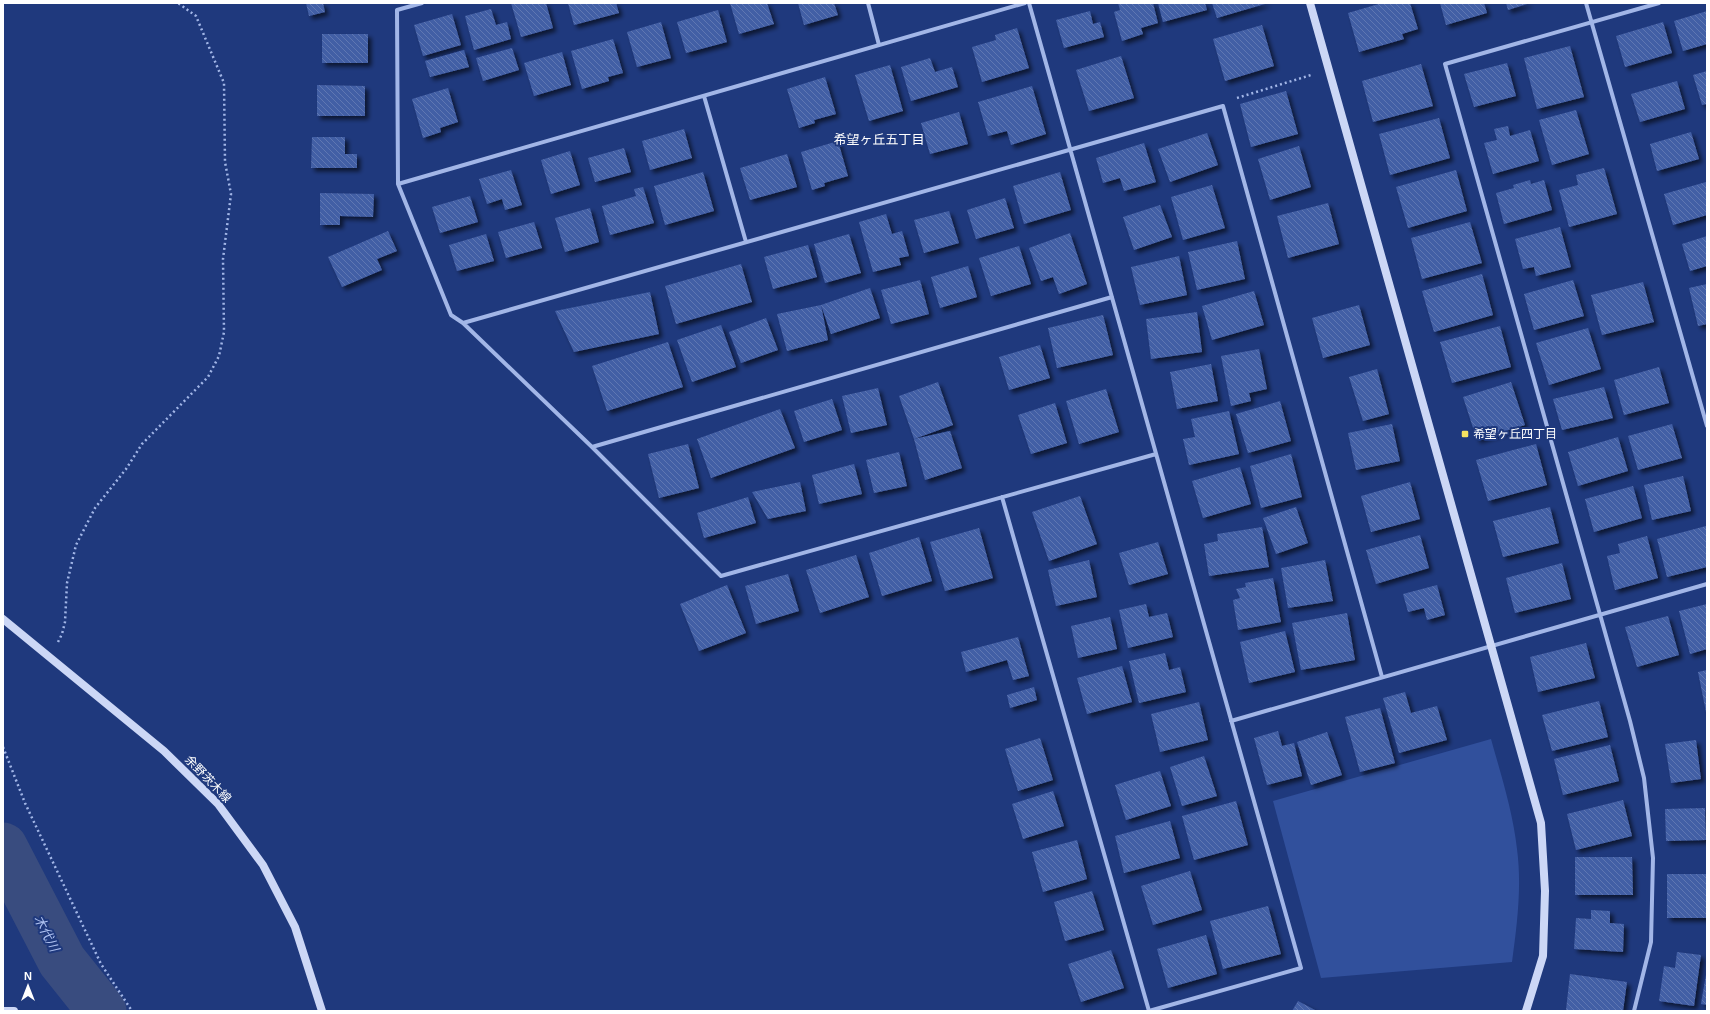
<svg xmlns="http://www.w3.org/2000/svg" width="1710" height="1014" font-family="Helvetica,'Noto Sans JP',sans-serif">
	<defs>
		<pattern id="building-back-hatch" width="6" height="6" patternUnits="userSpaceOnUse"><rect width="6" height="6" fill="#435fa5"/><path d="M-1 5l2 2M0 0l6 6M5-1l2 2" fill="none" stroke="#5f77b2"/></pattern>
		<filter id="shadow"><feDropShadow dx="3.5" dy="3.5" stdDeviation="2" flood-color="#0009"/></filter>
	</defs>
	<rect width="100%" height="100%" fill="#1f397d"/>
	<path fill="#31509c" d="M 1491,739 C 1501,775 1513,812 1517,849 C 1522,887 1517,925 1512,962 L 1321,978 L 1273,801 Z"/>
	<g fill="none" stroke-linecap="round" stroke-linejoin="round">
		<path stroke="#394c7f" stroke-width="49" d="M 3,847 L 62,961 L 102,1011"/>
	</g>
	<path fill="url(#building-back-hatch)" filter="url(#shadow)" d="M 306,3 L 323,3 L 325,12 L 309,16 Z
		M 511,3 L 546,3 L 553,28 L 521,37 Z
		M 568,3 L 616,3 L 619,13 L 574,25 Z
		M 730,3 L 767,3 L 774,24 L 739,34 Z
		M 798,3 L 834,3 L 838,15 L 804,25 Z
		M 1118,3 L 1153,3 L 1158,23 L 1141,28 L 1143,34 L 1122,41 L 1114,12 L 1120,10 Z
		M 1158,3 L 1205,3 L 1207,10 L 1163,22 Z
		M 1212,3 L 1268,3 L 1217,18 Z
		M 1382,3 L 1410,3 L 1418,29 L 1402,34 L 1404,39 L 1359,52 L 1348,13 Z
		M 1440,3 L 1484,3 L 1487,13 L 1446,25 Z
		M 1506,3 L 1530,3 L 1508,10 Z
		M 491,9 L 496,25 L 507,22 L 511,39 L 474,50 L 465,16 Z
		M 718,10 L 727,42 L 686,53 L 677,22 Z
		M 1090,11 L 1093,24 L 1100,22 L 1104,37 L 1064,48 L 1056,20 Z
		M 1707,11 L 1707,44 L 1683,51 L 1674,21 Z
		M 452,14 L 461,45 L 423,56 L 414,25 Z
		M 661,22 L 671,58 L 637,67 L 627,32 Z
		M 1663,22 L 1672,53 L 1625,67 L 1616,36 Z
		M 1262,25 L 1274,66 L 1225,81 L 1213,39 Z
		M 1017,28 L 1029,68 L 982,82 L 972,47 L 996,40 L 995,35 Z
		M 322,34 L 368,34 L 368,63 L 322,63 Z
		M 613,39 L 623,73 L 608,77 L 609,81 L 582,89 L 571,51 Z
		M 1570,46 L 1584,97 L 1537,109 L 1524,58 Z
		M 512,48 L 519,70 L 483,81 L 476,58 Z
		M 464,50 L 469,67 L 430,77 L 425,61 Z
		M 562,52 L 571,85 L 534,96 L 524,63 Z
		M 1121,56 L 1134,98 L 1089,111 L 1076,70 Z
		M 930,58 L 935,72 L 952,67 L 958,87 L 911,101 L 901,67 Z
		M 1507,63 L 1516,96 L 1474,107 L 1464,74 Z
		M 1421,64 L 1433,106 L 1373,122 L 1362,81 Z
		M 890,65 L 903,111 L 869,121 L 855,75 Z
		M 1707,71 L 1707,104 L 1702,105 L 1693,75 Z
		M 825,77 L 836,114 L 814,120 L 815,123 L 799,128 L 787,89 Z
		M 1677,81 L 1685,109 L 1640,122 L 1631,94 Z
		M 317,85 L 365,86 L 365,116 L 317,116 Z
		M 1032,86 L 1046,134 L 1011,145 L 1007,131 L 988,136 L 978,102 Z
		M 448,88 L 458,122 L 440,128 L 441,132 L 423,138 L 412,99 Z
		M 1286,91 L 1298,134 L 1251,147 L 1240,104 Z
		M 1576,110 L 1589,154 L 1552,165 L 1539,120 Z
		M 959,112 L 968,144 L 930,154 L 921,123 Z
		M 1439,118 L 1450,158 L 1390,175 L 1379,134 Z
		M 1508,126 L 1510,136 L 1530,130 L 1539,161 L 1493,174 L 1484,143 L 1497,140 L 1494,129 Z
		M 684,129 L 692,158 L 650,170 L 642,141 Z
		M 1691,132 L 1699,159 L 1657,171 L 1650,144 Z
		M 1207,133 L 1218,165 L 1170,182 L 1158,149 Z
		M 312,137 L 345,137 L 345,154 L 357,154 L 357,168 L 311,168 Z
		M 838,141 L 848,176 L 824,183 L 825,186 L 812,190 L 801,152 Z
		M 1144,143 L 1156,182 L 1124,191 L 1120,178 L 1103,183 L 1096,158 Z
		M 1299,146 L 1311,187 L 1270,200 L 1258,159 Z
		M 624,148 L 631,172 L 595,182 L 588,158 Z
		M 570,151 L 580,185 L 551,194 L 541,160 Z
		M 787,154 L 797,187 L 750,200 L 740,168 Z
		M 1604,168 L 1617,214 L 1569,227 L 1559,190 L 1578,185 L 1576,175 Z
		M 511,170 L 522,205 L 505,210 L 502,199 L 487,204 L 479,179 Z
		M 1456,170 L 1467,211 L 1408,228 L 1396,187 Z
		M 703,172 L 714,211 L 665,225 L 654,186 Z
		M 1060,172 L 1071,210 L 1024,224 L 1013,186 Z
		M 1530,180 L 1531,184 L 1544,180 L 1552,210 L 1504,224 L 1496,193 L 1514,188 L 1513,185 Z
		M 1706,182 L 1707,215 L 1673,225 L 1664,194 Z
		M 1212,185 L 1225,228 L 1183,240 L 1171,197 Z
		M 643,187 L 654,223 L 610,235 L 602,206 L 636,196 L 634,189 Z
		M 320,193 L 374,194 L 373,217 L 340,216 L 340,225 L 320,225 Z
		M 470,196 L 478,222 L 440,233 L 432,207 Z
		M 1005,198 L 1014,228 L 976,239 L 967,210 Z
		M 1328,203 L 1339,244 L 1288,258 L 1277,216 Z
		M 1160,205 L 1172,237 L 1134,250 L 1123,217 Z
		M 590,208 L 599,242 L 565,252 L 555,218 Z
		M 949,211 L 959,243 L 924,253 L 914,220 Z
		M 886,214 L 892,234 L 902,231 L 909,256 L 899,258 L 901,265 L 873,272 L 859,222 Z
		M 534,222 L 542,248 L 506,258 L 498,232 Z
		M 1470,222 L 1482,263 L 1422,279 L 1411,238 Z
		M 1560,227 L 1571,267 L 1536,276 L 1534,267 L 1523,269 L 1515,239 Z
		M 388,231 L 397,251 L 377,259 L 382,270 L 342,287 L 328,257 Z
		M 1070,233 L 1087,284 L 1059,294 L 1053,277 L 1041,281 L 1029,248 Z
		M 486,234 L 494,261 L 457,271 L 449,245 Z
		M 849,234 L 861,273 L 825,283 L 814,244 Z
		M 1707,236 L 1707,266 L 1690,271 L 1682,244 Z
		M 1237,241 L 1245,279 L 1197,290 L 1188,252 Z
		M 808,245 L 817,277 L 773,289 L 764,257 Z
		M 1019,246 L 1031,284 L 991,296 L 979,258 Z
		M 1179,256 L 1187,295 L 1140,305 L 1131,267 Z
		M 741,264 L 752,302 L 676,324 L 665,286 Z
		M 968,266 L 977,297 L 940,308 L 931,277 Z
		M 1482,274 L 1493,315 L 1434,332 L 1422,291 Z
		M 920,280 L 929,314 L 891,324 L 881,290 Z
		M 1573,280 L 1584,316 L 1534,330 L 1524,294 Z
		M 1643,282 L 1654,322 L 1602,335 L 1591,295 Z
		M 1707,284 L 1707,324 L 1698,326 L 1689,288 Z
		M 870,288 L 880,318 L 831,334 L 821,305 Z
		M 1254,291 L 1264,325 L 1212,340 L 1202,306 Z
		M 650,292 L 659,334 L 574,352 L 555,311 Z
		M 821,305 L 828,340 L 787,351 L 777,314 Z
		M 1359,305 L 1370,345 L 1323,358 L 1312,318 Z
		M 1197,312 L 1202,352 L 1151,359 L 1146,319 Z
		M 1103,315 L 1113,355 L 1057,368 L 1048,328 Z
		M 766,318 L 778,350 L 741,363 L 729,332 Z
		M 721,325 L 736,367 L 692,382 L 677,340 Z
		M 1500,326 L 1511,367 L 1452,383 L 1440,342 Z
		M 1588,328 L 1601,369 L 1549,385 L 1536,343 Z
		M 668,342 L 683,387 L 607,411 L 592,366 Z
		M 1040,345 L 1050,378 L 1009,390 L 999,357 Z
		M 1259,349 L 1267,389 L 1249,393 L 1251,401 L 1231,406 L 1221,356 Z
		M 1211,364 L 1218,401 L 1177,409 L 1170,372 Z
		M 1659,367 L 1669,403 L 1624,415 L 1614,380 Z
		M 1377,369 L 1389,414 L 1363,421 L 1349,377 Z
		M 938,382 L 953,425 L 914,439 L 899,396 Z
		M 1511,382 L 1525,425 L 1477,440 L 1463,397 Z
		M 1604,387 L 1613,418 L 1562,430 L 1553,399 Z
		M 878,388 L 887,425 L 851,433 L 842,396 Z
		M 1106,389 L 1119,432 L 1079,444 L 1066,401 Z
		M 832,399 L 842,430 L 804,442 L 794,411 Z
		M 1280,401 L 1291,441 L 1248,453 L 1236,414 Z
		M 1055,403 L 1067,443 L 1031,454 L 1018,415 Z
		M 780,409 L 795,448 L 711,478 L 697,439 Z
		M 1229,411 L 1239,454 L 1189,465 L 1183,439 L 1195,437 L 1191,419 Z
		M 1392,424 L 1400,461 L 1356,470 L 1348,433 Z
		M 1672,424 L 1682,458 L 1638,470 L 1628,436 Z
		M 950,431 L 962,468 L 925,480 L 914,439 Z
		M 1618,437 L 1628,471 L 1578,486 L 1568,452 Z
		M 688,444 L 699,488 L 659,498 L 648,454 Z
		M 1536,444 L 1547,485 L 1488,501 L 1476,460 Z
		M 899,452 L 907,486 L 874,493 L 866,460 Z
		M 1291,454 L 1302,497 L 1261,508 L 1250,466 Z
		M 854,464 L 862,494 L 819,504 L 812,475 Z
		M 1240,467 L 1251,504 L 1203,518 L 1192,481 Z
		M 1683,476 L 1691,511 L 1652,520 L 1644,485 Z
		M 800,482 L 806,511 L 768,519 L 752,492 Z
		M 1410,482 L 1420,519 L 1371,532 L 1361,496 Z
		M 1633,486 L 1642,518 L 1594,532 L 1585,499 Z
		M 1080,496 L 1097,544 L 1049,561 L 1032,512 Z
		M 748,497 L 756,523 L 704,538 L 697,513 Z
		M 1296,507 L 1308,543 L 1276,554 L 1263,518 Z
		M 1550,507 L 1559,543 L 1503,557 L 1493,521 Z
		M 1706,526 L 1707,567 L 1667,577 L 1657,539 Z
		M 1262,527 L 1269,567 L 1209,576 L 1204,544 L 1218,541 L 1217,534 Z
		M 979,528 L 993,578 L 945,591 L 930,542 Z
		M 1420,535 L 1429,568 L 1376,584 L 1366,550 Z
		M 1647,536 L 1658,578 L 1615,590 L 1607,556 L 1620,553 L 1618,544 Z
		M 919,537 L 932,581 L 882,596 L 869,553 Z
		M 1158,542 L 1168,574 L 1129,585 L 1119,553 Z
		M 856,555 L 869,597 L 820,613 L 806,570 Z
		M 1089,560 L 1097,597 L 1056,606 L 1048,570 Z
		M 1325,560 L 1333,601 L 1288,608 L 1281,568 Z
		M 1562,563 L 1571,599 L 1515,613 L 1506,578 Z
		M 788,574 L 799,611 L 756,624 L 745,586 Z
		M 1273,578 L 1281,622 L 1238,630 L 1233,600 L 1240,598 L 1236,589 L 1246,587 L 1245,583 Z
		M 727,585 L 746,633 L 699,651 L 680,604 Z
		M 1437,585 L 1445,615 L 1427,620 L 1424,608 L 1408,612 L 1403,594 Z
		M 1146,604 L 1149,617 L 1167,613 L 1173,637 L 1128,648 L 1119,610 Z
		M 1707,604 L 1707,649 L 1690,654 L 1679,611 Z
		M 1347,613 L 1355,660 L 1301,670 L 1292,623 Z
		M 1668,616 L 1679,655 L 1637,667 L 1625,627 Z
		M 1110,617 L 1117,649 L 1078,658 L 1071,626 Z
		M 1285,631 L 1295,672 L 1249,683 L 1240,642 Z
		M 1018,637 L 1029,676 L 1013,680 L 1007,660 L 966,672 L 961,652 Z
		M 1586,643 L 1595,678 L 1538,692 L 1530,657 Z
		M 1165,653 L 1169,670 L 1180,667 L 1186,692 L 1139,703 L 1129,661 Z
		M 1122,666 L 1132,702 L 1087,714 L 1077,678 Z
		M 1707,670 L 1707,712 L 1706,712 L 1698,672 Z
		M 1034,687 L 1037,700 L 1010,708 L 1007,695 Z
		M 1405,692 L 1411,713 L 1437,706 L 1447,740 L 1399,753 L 1383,698 Z
		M 1599,701 L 1608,737 L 1552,751 L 1542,715 Z
		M 1199,702 L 1208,740 L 1160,752 L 1151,714 Z
		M 1380,708 L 1395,763 L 1360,772 L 1345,717 Z
		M 1278,731 L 1282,746 L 1294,743 L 1302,776 L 1267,785 L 1254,738 Z
		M 1327,732 L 1342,775 L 1311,785 L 1297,742 Z
		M 1040,738 L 1053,780 L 1018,791 L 1005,749 Z
		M 1696,740 L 1701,779 L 1671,783 L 1665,744 Z
		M 1610,745 L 1619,781 L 1563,795 L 1554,759 Z
		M 1204,756 L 1217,796 L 1182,806 L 1170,767 Z
		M 1160,771 L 1171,806 L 1126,820 L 1115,785 Z
		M 1053,791 L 1064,826 L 1023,839 L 1012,804 Z
		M 1623,800 L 1632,836 L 1576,850 L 1567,814 Z
		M 1236,801 L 1248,845 L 1194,860 L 1182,816 Z
		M 1705,808 L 1706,840 L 1666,841 L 1665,809 Z
		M 1170,821 L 1180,858 L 1124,873 L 1115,836 Z
		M 1077,840 L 1087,879 L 1043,892 L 1032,852 Z
		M 1575,857 L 1632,857 L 1633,895 L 1575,895 Z
		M 1190,871 L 1202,910 L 1153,925 L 1141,886 Z
		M 1667,874 L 1707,874 L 1707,918 L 1667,918 Z
		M 1092,891 L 1104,930 L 1065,941 L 1054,902 Z
		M 1268,906 L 1281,954 L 1223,969 L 1210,921 Z
		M 1591,910 L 1610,911 L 1610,923 L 1624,924 L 1623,952 L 1574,949 L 1576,918 L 1591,919 Z
		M 1206,935 L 1217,974 L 1168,988 L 1157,949 Z
		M 1111,950 L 1124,988 L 1081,1002 L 1068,964 Z
		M 1677,952 L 1701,955 L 1694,1006 L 1659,1001 L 1664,966 L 1675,968 Z
		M 1570,974 L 1627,982 L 1623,1011 L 1566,1010 Z
		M 1706,975 L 1707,976 L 1707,1005 L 1701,1004 Z
		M 1298,1001 L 1317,1011 L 1292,1011 Z"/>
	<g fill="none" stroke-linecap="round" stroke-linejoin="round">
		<path stroke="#a2b6e7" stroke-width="2.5" stroke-dasharray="2 3" stroke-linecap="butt" d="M 1237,98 L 1311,75
			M 58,642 L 62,634 L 65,622 L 67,583 L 76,545 L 95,508 L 126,469 L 142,444 L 208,377 L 219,356 L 224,332 L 223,259 L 231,194 L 225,162 L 224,83 L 196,16 L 178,3
			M 3,747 L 25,803 L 101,964 L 132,1011"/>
		<path stroke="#a2b6e7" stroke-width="4" d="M 422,3 L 397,10 L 398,184 L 451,315 L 463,323 L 592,447 L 721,576 L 1156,454
			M 868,3 L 879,45
			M 1586,3 L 1707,426
			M 704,96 L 746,242
			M 398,184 L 1025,3
			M 463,323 L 1223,106 L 1382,677
			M 592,447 L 1112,297
			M 1002,497 L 1149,1011 L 1301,968 L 1029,3
			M 1231,721 L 1707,584
			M 1634,1011 L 1651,942 L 1653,858 L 1644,778 L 1630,721 L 1445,64 L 1659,3"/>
		<path stroke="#ccd7f6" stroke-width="8" d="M 1310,3 L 1541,823 L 1545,891 L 1543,956 L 1526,1011
			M 3,619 L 164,751 L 218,804 L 263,865 L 295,927 L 322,1011
			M 3,1011 L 14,1011"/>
	</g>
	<rect fill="#f6e361" stroke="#1f397d" stroke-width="1.5" x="1461" y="430" width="8" height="8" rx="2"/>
	<g text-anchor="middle" stroke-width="4" stroke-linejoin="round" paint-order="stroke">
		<g font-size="12" fill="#fff" stroke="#1f397d" text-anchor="start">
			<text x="1473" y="438">希望ヶ丘四丁目</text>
		</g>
		<g font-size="12" fill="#fff" stroke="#1f397d">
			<text transform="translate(208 779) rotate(46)" y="4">余野茨木線</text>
		</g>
		<g font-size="13" fill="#fff" stroke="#1f397d">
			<text x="879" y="144">希望ヶ丘五丁目</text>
		</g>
		<g font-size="13" font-style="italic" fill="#adc0ef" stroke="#1f397d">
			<text transform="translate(47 933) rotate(63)" y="5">木代川</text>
		</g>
	</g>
	<rect width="1710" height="1014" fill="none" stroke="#ffffff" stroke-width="8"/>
	<g transform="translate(28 986)" stroke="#1f397d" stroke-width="3" paint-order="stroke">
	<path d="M0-3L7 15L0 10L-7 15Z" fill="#ffffff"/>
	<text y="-6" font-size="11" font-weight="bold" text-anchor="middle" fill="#ffffff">N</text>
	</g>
</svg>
